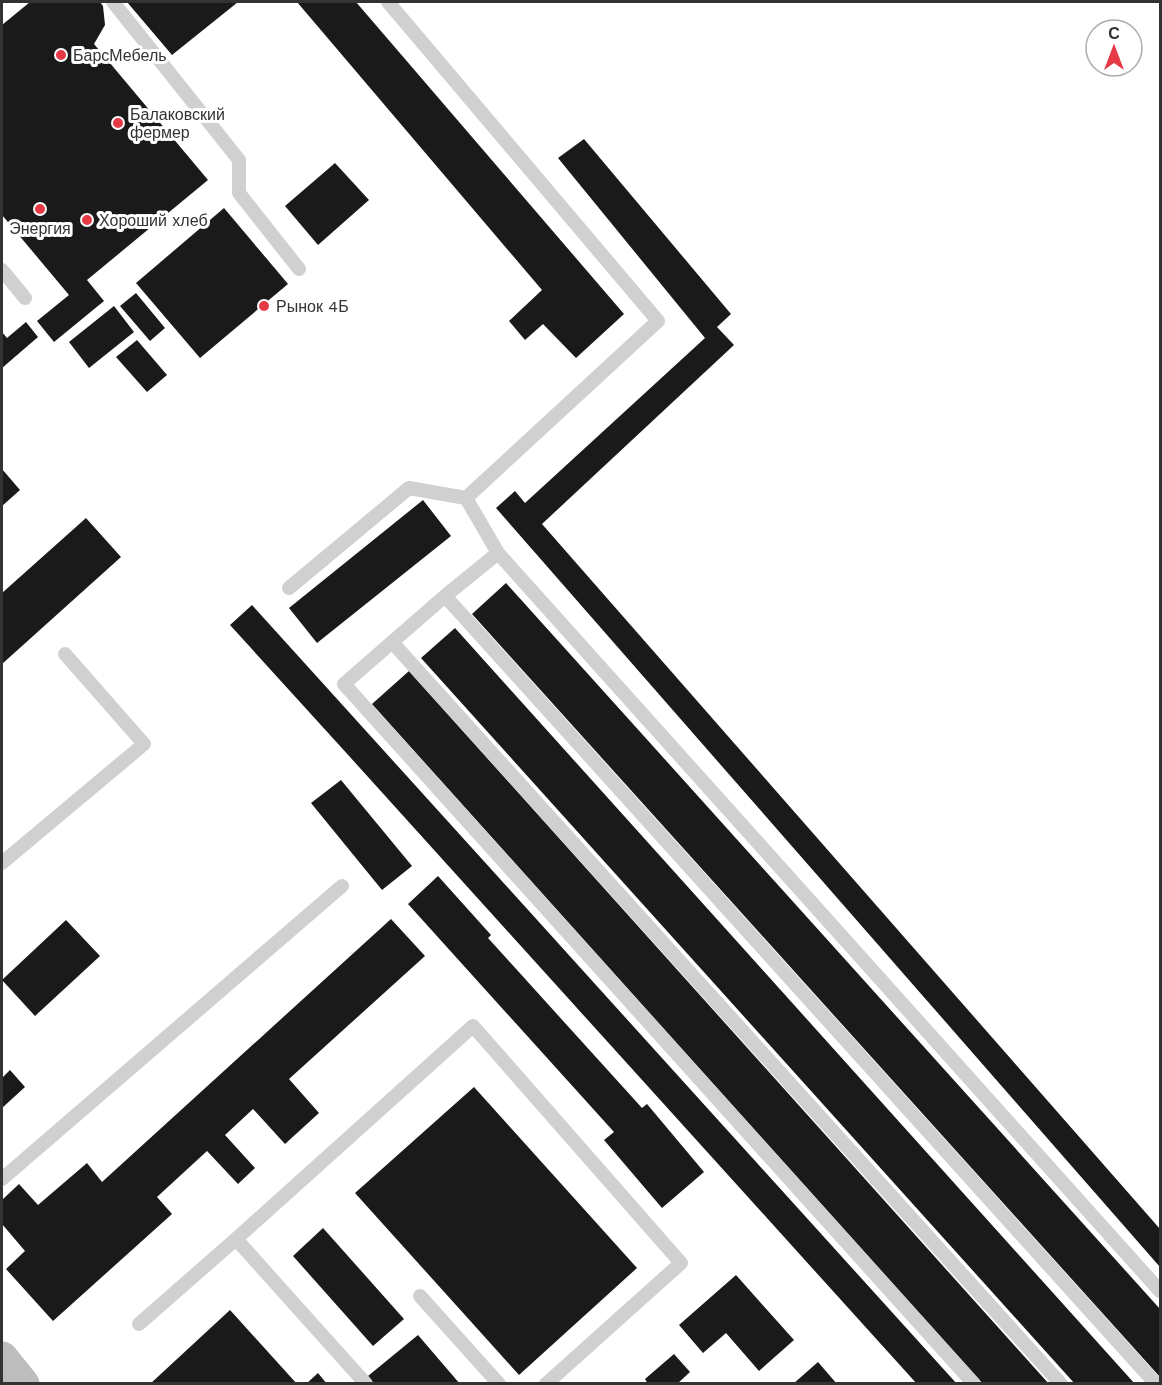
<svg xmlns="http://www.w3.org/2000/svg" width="1162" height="1385" font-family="'Work Sans',sans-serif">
	<rect width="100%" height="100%" fill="#fff"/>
	<path fill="#1a1a1a" d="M 30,2 L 100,2 L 103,6 L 105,25 L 94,44 L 208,180 L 87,280 L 104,301 L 54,342 L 37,321 L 69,295 L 2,215 L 2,25 Z
		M 127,2 L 238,2 L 172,55 Z
		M 297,2 L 356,2 L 624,314 L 576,358 L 543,324 L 525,340 L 509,321 L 542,290 Z
		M 584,139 L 731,314 L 717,327 L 734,345 L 542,524 L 1160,1229 L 1160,1267 L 496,508 L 515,491 L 525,503 L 705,338 L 558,158 Z
		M 335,163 L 369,200 L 318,245 L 285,206 Z
		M 224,208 L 288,284 L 200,358 L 136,283 Z
		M 136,293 L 165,328 L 150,341 L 120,306 Z
		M 114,306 L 134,332 L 89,368 L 69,342 Z
		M 26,322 L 38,337 L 2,368 L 2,332 L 7,338 Z
		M 137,340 L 167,375 L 147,392 L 116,357 Z
		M 2,469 L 20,490 L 2,506 Z
		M 423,500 L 451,536 L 317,643 L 289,608 Z
		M 86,518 L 121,557 L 2,664 L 2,593 Z
		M 506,583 L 1160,1309 L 1160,1377 L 472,614 Z
		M 252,605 L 957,1384 L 917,1384 L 350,757 L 230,625 Z
		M 455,628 L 1135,1384 L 1075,1384 L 421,658 Z
		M 409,671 L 1049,1384 L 983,1384 L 372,704 Z
		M 341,780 L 412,866 L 382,890 L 311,803 Z
		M 438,876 L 491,935 L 488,938 L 642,1108 L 647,1104 L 704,1172 L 662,1208 L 604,1140 L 614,1132 L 408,904 Z
		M 391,919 L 425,956 L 289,1079 L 319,1113 L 285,1144 L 253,1109 L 225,1135 L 255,1168 L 238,1184 L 207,1151 L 157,1197 L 172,1214 L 53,1321 L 6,1269 L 25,1251 L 2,1224 L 2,1200 L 19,1184 L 38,1205 L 87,1163 L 102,1182 Z
		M 66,920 L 100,956 L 35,1016 L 2,980 Z
		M 10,1070 L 25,1087 L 2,1108 L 2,1078 Z
		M 474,1087 L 637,1268 L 519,1375 L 355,1193 Z
		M 323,1228 L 404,1319 L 373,1346 L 293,1256 Z
		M 736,1275 L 794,1340 L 759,1371 L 726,1333 L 703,1353 L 679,1325 Z
		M 230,1310 L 297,1384 L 150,1384 Z
		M 418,1335 L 460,1384 L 374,1384 L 368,1376 Z
		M 674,1354 L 690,1372 L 677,1384 L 648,1384 L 645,1379 Z
		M 818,1362 L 837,1384 L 793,1384 Z
		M 318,1373 L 327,1384 L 306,1384 Z"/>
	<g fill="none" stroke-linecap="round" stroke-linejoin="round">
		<path stroke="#d0d0d0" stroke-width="14" d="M 113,2 L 239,160 L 239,193 L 299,269
			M 388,2 L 658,321 L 466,498 L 498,553 L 1160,1291
			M 2,270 L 25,298
			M 498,553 L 445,596 L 344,684 L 974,1384
			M 289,588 L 409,488 L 466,498
			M 445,596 L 1156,1384
			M 392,642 L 1061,1384
			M 2,863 L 144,744 L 65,654
			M 2,1179 L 342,886
			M 236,1239 L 366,1384
			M 420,1296 L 499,1384
			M 139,1324 L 236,1239 L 473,1026 L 681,1263 L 546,1384"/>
		<path stroke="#bdbdbd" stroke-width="33" d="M 2,1358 L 23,1384"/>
	</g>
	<g fill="#e63946" stroke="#fff" stroke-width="2">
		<circle cx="61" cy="55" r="6"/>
		<circle cx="118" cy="123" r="6"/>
		<circle cx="40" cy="209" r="6"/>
		<circle cx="87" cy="220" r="6"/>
		<circle cx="264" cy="306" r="6"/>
	</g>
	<g text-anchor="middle" stroke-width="6" stroke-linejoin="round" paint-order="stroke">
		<g font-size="16" fill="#333" stroke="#fff" text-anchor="start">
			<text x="73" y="61">БарсМебель</text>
			<text x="130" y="120">Балаковский<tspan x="130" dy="18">фермер</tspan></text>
			<text x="99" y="226">Хороший хлеб</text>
			<text x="40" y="234" text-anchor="middle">Энергия</text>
			<text x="276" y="312">Рынок 4Б</text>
		</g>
	</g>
	<rect width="1162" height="1385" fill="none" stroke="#333333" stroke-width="6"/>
	<g transform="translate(1114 48)"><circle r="28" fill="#ffffff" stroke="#adadad" stroke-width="1.5"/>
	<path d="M0-4.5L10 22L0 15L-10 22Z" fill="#e63946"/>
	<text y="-9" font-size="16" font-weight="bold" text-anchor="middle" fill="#333333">С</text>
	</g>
</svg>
